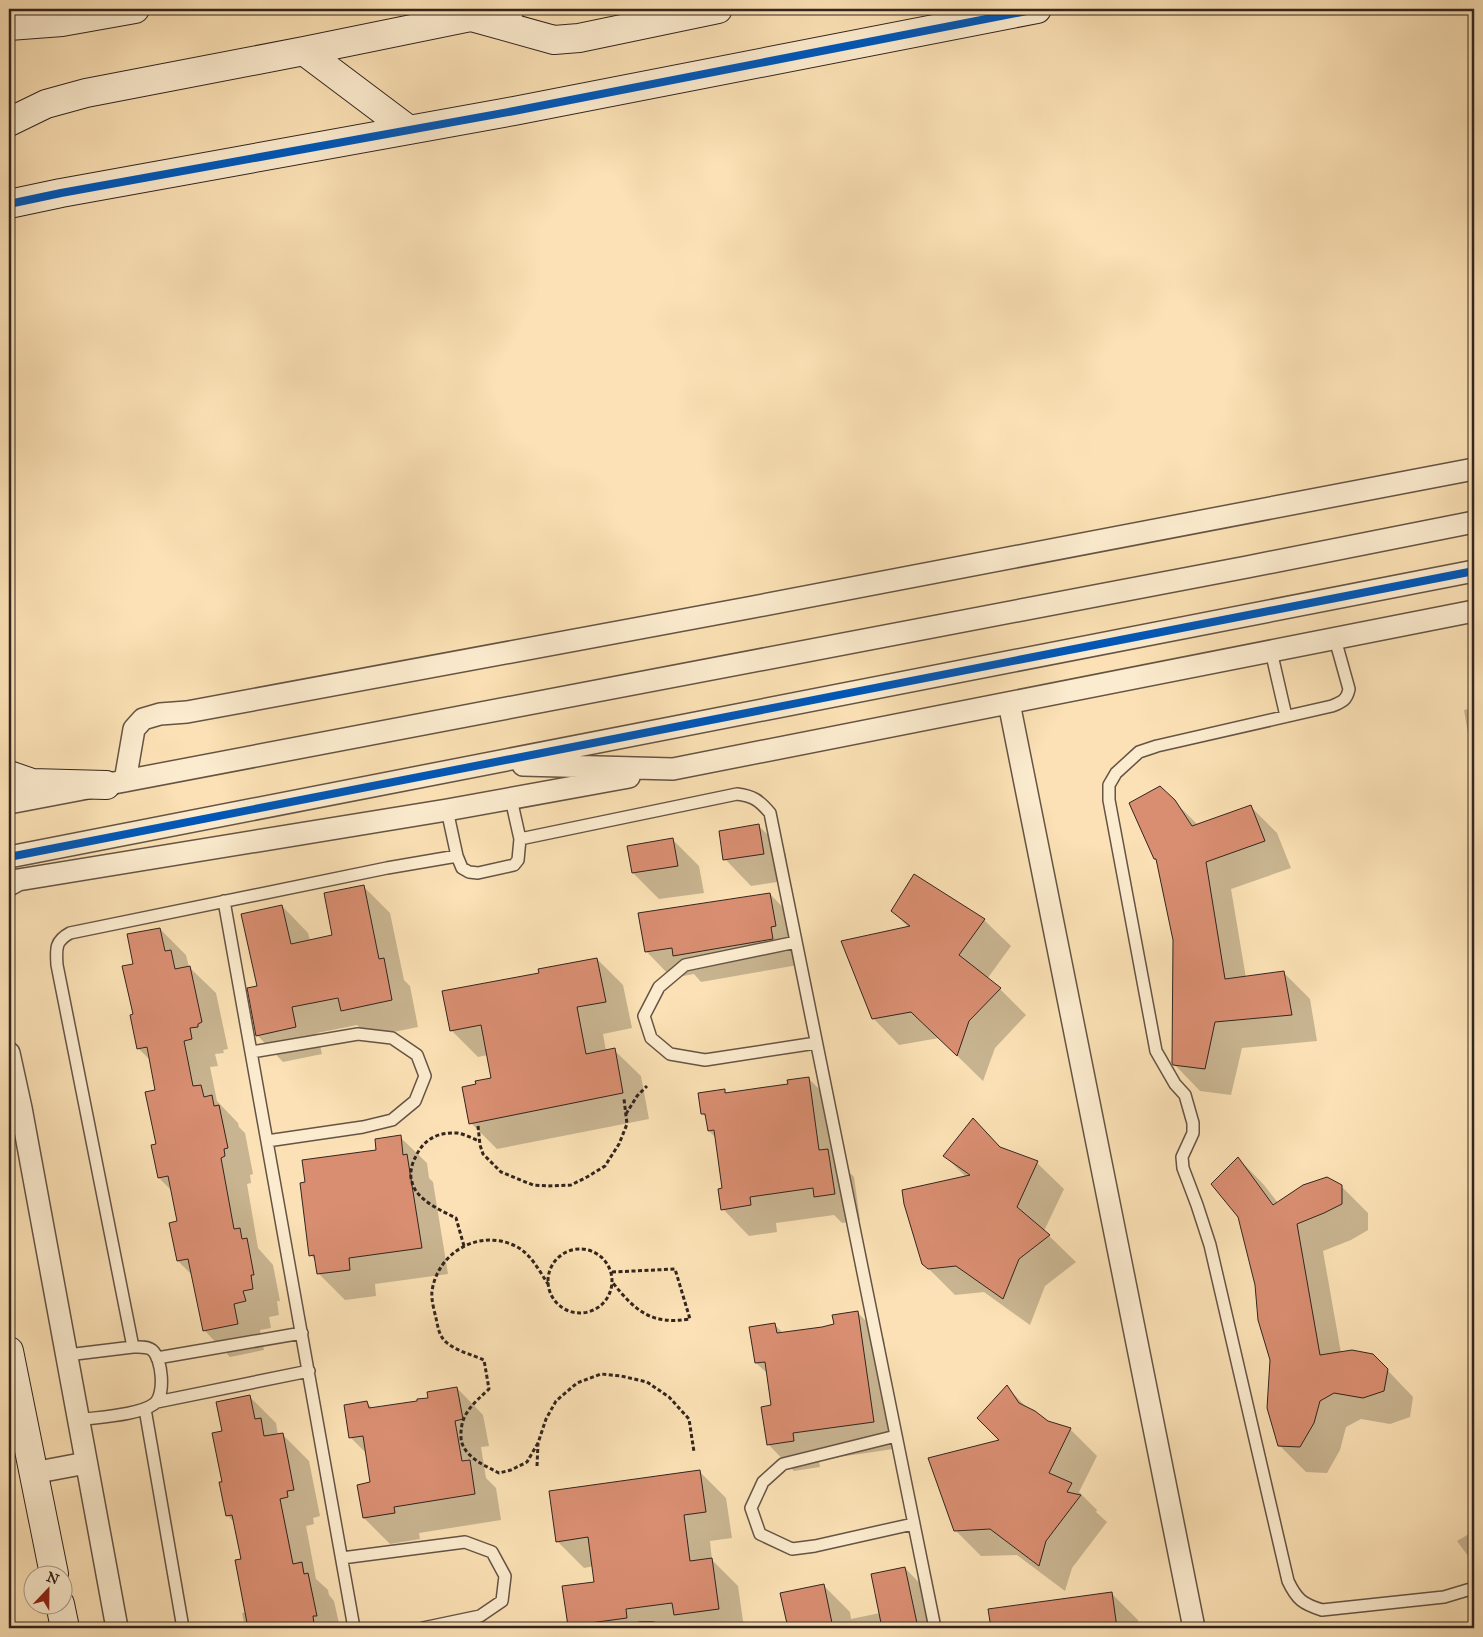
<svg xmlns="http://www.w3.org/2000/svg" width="1483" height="1637" font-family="'IM FELL Great Primer',serif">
	<rect width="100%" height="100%" fill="#fbe1b5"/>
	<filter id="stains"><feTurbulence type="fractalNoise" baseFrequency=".004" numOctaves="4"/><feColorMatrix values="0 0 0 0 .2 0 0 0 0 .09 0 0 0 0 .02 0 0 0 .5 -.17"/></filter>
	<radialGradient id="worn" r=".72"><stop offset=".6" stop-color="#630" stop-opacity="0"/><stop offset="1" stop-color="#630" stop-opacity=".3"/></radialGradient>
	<path fill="#0003" d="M 1474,708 L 1474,768 L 1464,710 Z
		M 1174,801 L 1198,825 L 1250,806 L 1277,833 L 1291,868 L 1231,889 L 1246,978 L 1283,972 L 1310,999 L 1317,1041 L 1242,1048 L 1231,1095 L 1200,1091 L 1174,1064 L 1174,940 L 1157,861 L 1155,859 Z
		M 759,826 L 785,852 L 790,880 L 751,886 L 725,859 Z
		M 673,840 L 699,866 L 704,893 L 659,899 L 633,873 Z
		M 915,876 L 984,920 L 1011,946 L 987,979 L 1000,989 L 1026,1015 L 995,1048 L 983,1081 L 939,1038 L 899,1045 L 873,1018 L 909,928 L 892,910 Z
		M 363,886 L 390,913 L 404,980 L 410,986 L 418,1027 L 369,1037 L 357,1025 L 317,1033 L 322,1054 L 283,1062 L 257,1035 L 258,987 L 282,906 L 308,933 L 310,941 L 334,936 Z
		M 770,894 L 796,921 L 798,965 L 701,982 L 694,974 L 672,978 L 646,951 Z
		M 160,929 L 186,955 L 189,967 L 216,993 L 228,1049 L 223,1050 L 224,1053 L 215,1054 L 218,1066 L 210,1067 L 217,1101 L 238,1123 L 239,1127 L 245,1133 L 253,1174 L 250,1175 L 251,1183 L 247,1184 L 258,1248 L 273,1265 L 280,1301 L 277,1301 L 279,1315 L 269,1317 L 271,1328 L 260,1330 L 264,1350 L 230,1357 L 204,1330 L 193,1276 L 178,1261 L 179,1222 L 172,1191 L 159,1178 L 157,1091 L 151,1061 L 138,1048 L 134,1015 L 134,965 Z
		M 597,959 L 623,985 L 632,1028 L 603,1034 L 606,1051 L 614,1050 L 641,1076 L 649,1119 L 497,1149 L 471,1123 L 477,1085 L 492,1079 L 488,1055 L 478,1057 L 451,1030 L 540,974 Z
		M 808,1078 L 835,1105 L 843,1166 L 854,1177 L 860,1220 L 842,1223 L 834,1215 L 776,1223 L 777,1232 L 749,1236 L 723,1209 L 724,1189 L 716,1138 L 709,1131 L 707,1118 L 702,1113 L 724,1090 L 728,1094 L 789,1085 Z
		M 973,1120 L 1002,1149 L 1037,1163 L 1064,1189 L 1044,1231 L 1076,1262 L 1045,1286 L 1030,1325 L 984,1292 L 955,1295 L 923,1263 L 966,1177 L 945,1156 Z
		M 400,1137 L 427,1163 L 429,1178 L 433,1182 L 448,1274 L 375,1284 L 376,1296 L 345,1300 L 318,1273 L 316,1261 L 311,1255 L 378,1151 Z
		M 1238,1158 L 1264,1185 L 1278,1203 L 1341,1186 L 1368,1213 L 1368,1230 L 1351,1240 L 1323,1251 L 1341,1353 L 1373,1355 L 1413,1397 L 1410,1417 L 1390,1424 L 1361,1419 L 1346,1427 L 1340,1450 L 1327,1473 L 1306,1472 L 1279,1445 L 1271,1360 L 1256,1284 Z
		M 858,1313 L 884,1339 L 900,1448 L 819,1460 L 820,1467 L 794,1471 L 768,1444 L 773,1406 L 768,1374 L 756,1363 L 775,1325 L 783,1333 L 835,1325 Z
		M 1007,1387 L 1028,1409 L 1047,1422 L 1070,1429 L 1097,1456 L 1079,1492 L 1097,1510 L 1096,1512 L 1107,1522 L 1072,1568 L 1065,1591 L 1017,1555 L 981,1556 L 955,1530 L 1001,1440 Z
		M 457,1388 L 483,1415 L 489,1446 L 481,1447 L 486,1478 L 496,1488 L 501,1520 L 419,1533 L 420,1539 L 390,1544 L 364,1518 L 372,1483 L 367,1454 L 350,1437 L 367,1403 L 373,1409 L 418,1402 Z
		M 249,1396 L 276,1423 L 278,1435 L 282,1434 L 309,1461 L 320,1516 L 313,1518 L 314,1524 L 306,1526 L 316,1579 L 328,1590 L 329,1595 L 334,1601 L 340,1628 L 245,1628 L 242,1613 L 246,1612 L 243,1560 L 235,1523 L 228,1516 L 223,1483 L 224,1432 Z
		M 1474,1452 L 1474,1464 L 1471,1454 Z
		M 700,1472 L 726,1498 L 732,1538 L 710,1541 L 712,1560 L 738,1586 L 744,1628 L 571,1628 L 569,1626 L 596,1583 L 594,1566 L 584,1568 L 557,1541 Z
		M 1474,1531 L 1474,1564 L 1457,1541 Z
		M 905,1568 L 931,1595 L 938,1628 L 789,1628 L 782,1594 L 823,1585 L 850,1612 L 851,1619 L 880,1613 Z
		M 1111,1593 L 1138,1620 L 1139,1628 L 992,1628 L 990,1610 Z
		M 504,1622 L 510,1628 L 472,1628 Z"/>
	<path fill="#d98e71" stroke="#33251e" d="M 1160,786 L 1175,800 L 1192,826 L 1251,805 L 1265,841 L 1206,862 L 1225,979 L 1284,971 L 1292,1015 L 1215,1022 L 1205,1069 L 1173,1065 L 1172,1063 L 1173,940 L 1156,859 L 1154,859 L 1129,803 Z
		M 759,824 L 764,854 L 723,860 L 719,831 Z
		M 673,838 L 678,866 L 632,873 L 627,846 Z
		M 914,874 L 985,919 L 959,955 L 1001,988 L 969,1021 L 957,1056 L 911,1012 L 872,1019 L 841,941 L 910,926 L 891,911 Z
		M 364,885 L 379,959 L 384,958 L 392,1000 L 341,1011 L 338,998 L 292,1007 L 296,1027 L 256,1036 L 247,988 L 257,986 L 241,914 L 282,905 L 291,944 L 332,935 L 324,893 Z
		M 770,893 L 776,926 L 771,927 L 773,939 L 673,956 L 672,948 L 645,952 L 638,913 Z
		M 160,928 L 165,951 L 171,950 L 175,969 L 190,966 L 202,1022 L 198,1024 L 198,1027 L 190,1028 L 192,1039 L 184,1041 L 193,1086 L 201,1085 L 204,1097 L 212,1095 L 214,1106 L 219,1105 L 228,1148 L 224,1149 L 225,1156 L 221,1158 L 234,1229 L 240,1228 L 242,1239 L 247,1238 L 254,1275 L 251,1275 L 253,1289 L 243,1291 L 246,1301 L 234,1304 L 238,1324 L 203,1331 L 188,1259 L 177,1261 L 169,1223 L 177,1221 L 168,1176 L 158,1178 L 151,1145 L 156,1144 L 145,1092 L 155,1090 L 147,1047 L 137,1049 L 130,1015 L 133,1014 L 122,966 L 133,964 L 127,934 Z
		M 597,958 L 606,1002 L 577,1007 L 586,1054 L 615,1048 L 623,1093 L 469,1124 L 462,1087 L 476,1084 L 475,1081 L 491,1078 L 481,1025 L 450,1031 L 442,991 L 539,973 L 538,969 Z
		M 809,1077 L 819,1150 L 828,1149 L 835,1194 L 814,1197 L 813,1188 L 750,1197 L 751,1205 L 721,1210 L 718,1189 L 722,1188 L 714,1130 L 708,1131 L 705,1114 L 701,1114 L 698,1093 L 725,1089 L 725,1093 L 759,1088 L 788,1084 L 787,1080 Z
		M 973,1118 L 1000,1147 L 1038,1161 L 1017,1207 L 1050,1235 L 1019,1259 L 1003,1299 L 956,1266 L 928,1269 L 922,1264 L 904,1204 L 902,1190 L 970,1175 L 943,1156 Z
		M 401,1135 L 403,1155 L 407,1154 L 422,1248 L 349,1258 L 350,1270 L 317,1274 L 314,1255 L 309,1256 L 300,1183 L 305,1182 L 302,1160 L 376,1150 L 375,1139 Z
		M 1238,1157 L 1273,1205 L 1303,1185 L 1327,1177 L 1342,1185 L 1342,1204 L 1324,1213 L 1297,1224 L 1320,1355 L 1352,1350 L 1373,1354 L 1388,1369 L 1384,1391 L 1363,1398 L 1334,1393 L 1320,1401 L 1314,1423 L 1300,1447 L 1278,1446 L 1267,1408 L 1270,1360 L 1258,1320 L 1255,1285 L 1238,1217 L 1211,1184 Z
		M 858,1311 L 874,1422 L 793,1433 L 794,1441 L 767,1445 L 761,1407 L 771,1405 L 765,1362 L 755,1363 L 749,1327 L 775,1323 L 777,1333 L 822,1327 L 834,1324 L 832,1315 Z
		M 1007,1385 L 1019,1403 L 1035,1411 L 1048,1421 L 1071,1428 L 1049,1473 L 1072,1483 L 1067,1492 L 1081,1495 L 1046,1541 L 1039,1566 L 990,1529 L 954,1531 L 928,1458 L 999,1440 L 977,1418 Z
		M 457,1387 L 463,1419 L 455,1421 L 462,1461 L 470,1460 L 475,1494 L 394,1507 L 395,1513 L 363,1518 L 357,1485 L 370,1482 L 363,1436 L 349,1438 L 344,1405 L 367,1401 L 369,1408 L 417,1401 L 417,1399 L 428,1398 L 427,1392 Z
		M 250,1395 L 255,1419 L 261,1418 L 264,1436 L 283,1433 L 294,1490 L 287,1491 L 288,1497 L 280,1499 L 293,1564 L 302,1562 L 304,1574 L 308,1573 L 317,1616 L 313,1616 L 314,1624 L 306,1626 L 306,1628 L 248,1628 L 235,1560 L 241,1559 L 232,1515 L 226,1516 L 219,1482 L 222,1482 L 212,1433 L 222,1431 L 216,1402 Z
		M 700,1470 L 706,1512 L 684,1515 L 690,1561 L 712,1558 L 719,1609 L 674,1615 L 672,1603 L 626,1609 L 627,1618 L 568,1626 L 562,1586 L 594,1582 L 588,1537 L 556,1542 L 549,1491 Z
		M 905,1567 L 918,1628 L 882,1628 L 871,1574 Z
		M 824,1584 L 833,1628 L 788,1628 L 780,1593 Z
		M 1112,1592 L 1117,1628 L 991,1628 L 988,1609 Z"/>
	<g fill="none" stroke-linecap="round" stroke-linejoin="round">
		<defs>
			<path id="lane" d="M 1335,639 L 1349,689 C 1347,700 1342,702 1332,706 L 1157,746 L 1139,752 L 1116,773 L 1109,785 L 1109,800 L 1156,1051 L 1175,1084 L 1185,1095 L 1193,1123 L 1193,1133 L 1182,1157 L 1183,1168 L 1197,1205 L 1210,1245 L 1288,1581 C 1297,1600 1303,1604 1322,1610 L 1444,1597 L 1474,1588
				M 1271,651 L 1286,716
				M 520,839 L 737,794 C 753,796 759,800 770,813 L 935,1628
				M 457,856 L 462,868 L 469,872 L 478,873 L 514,865 L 518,860 L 520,839 L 511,799
				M 224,901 L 354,1628
				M 796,942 L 685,965 L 659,987 L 644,1016 L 651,1038 L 670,1054 L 705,1060 L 816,1043
				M 252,1052 L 358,1034 L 392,1038 L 417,1055 L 425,1076 L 415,1101 L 392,1120 L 363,1127 L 267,1141
				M 133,1347 L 57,965 C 56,949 55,941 70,933 L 387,868 L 457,856 L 447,810
				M 67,1355 L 133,1347 C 139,1347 147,1346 152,1350 C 162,1358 166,1395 154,1404 C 139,1415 99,1417 79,1420
				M 157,1358 L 302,1333
				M 157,1402 L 309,1371
				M 145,1409 L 183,1628
				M 896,1436 L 783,1464 L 763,1482 L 751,1508 L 760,1534 L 792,1549 L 815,1546 L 913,1524
				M 342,1558 L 465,1542 L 492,1552 L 505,1576 L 502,1601 L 480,1616 L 423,1628
				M 641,1628 L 652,1628"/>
			<path id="street" d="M 1009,703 L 1194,1628
				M 523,765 L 673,769 L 1474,611
				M 125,781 L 134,729 L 143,719 L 160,714 L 187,712 L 753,607 L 1474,469
				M 9,803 L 1247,567 L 1474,522
				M 9,857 L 1474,571
				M 9,885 L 18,880 L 447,810 L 629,777
				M 9,1053 L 21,1108 L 117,1628
				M 33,1473 L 86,1463"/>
			<path id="secondary" d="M 475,18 L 554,40 L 579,38 L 718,9
				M 9,26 L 62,22 L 135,9
				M 304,51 L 409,130
				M 9,122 L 46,104 L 86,93 L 304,51 L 510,9
				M 9,204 L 61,193 L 514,111 L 1037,9
				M 9,775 L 32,783 L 106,785
				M 9,1351 L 54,1574
				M 60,1604 L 65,1628"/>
		</defs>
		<use href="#lane" stroke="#655444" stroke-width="14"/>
		<use href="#street" stroke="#655444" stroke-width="24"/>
		<use href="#secondary" stroke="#33251e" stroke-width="30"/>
		<path stroke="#33251e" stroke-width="3" stroke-dasharray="4 2.5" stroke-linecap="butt" d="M 626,1114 L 637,1096 L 647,1086
			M 478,1126 L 480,1145 L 483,1154 L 501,1172 L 533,1185 L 548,1186 L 571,1185 L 587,1177 L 605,1166 L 619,1144 L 627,1124 L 624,1099
			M 464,1246 L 456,1218 C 442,1211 416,1200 412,1182 C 409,1174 412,1163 416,1156 C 424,1139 438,1132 457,1133 C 464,1134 472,1138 479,1141
			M548 1281a32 32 0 1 1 64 0a32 32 0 1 1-64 0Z
			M 612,1272 L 675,1269 L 690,1319 C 652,1325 636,1312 613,1283
			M 538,1443 L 527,1462 L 511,1470 L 499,1473 C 490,1468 480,1464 472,1457 C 466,1452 461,1445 461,1437 C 460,1414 473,1404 489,1389 L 484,1360 C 473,1355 456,1351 446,1342 C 439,1336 438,1327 436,1318 C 434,1310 431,1299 432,1291 C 438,1250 483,1227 519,1248 C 532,1256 540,1272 548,1284
			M 537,1466 L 538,1443 L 546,1419 L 556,1401 L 577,1383 L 601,1374 L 621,1376 L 647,1382 L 669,1397 L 689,1419 L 694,1452"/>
		<use href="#lane" stroke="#fceccf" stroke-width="11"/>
		<use href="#street" stroke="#fceccf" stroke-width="21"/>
		<use href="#secondary" stroke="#fceccf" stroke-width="28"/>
		<defs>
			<path id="cycleway" d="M 9,204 L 61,193 L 514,111 L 1037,9
				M 9,857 L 1474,571"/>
		</defs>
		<use href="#cycleway" stroke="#fceccf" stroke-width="11"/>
		<use href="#cycleway" stroke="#0057b8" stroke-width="8"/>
	</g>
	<rect width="1483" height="1637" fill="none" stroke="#fbe1b5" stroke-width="30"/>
	<rect x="10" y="10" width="1463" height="1617" fill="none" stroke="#33251e" stroke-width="2.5"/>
	<rect x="15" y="15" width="1453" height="1607" fill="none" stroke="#33251e"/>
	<g transform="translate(48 1590) rotate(22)"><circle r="24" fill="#fceccf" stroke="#ac9c88"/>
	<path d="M0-4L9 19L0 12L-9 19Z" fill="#8f2418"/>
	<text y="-8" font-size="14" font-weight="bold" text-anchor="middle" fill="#33251e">N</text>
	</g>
	<rect width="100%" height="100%" filter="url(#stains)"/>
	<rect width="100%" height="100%" fill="url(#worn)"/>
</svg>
